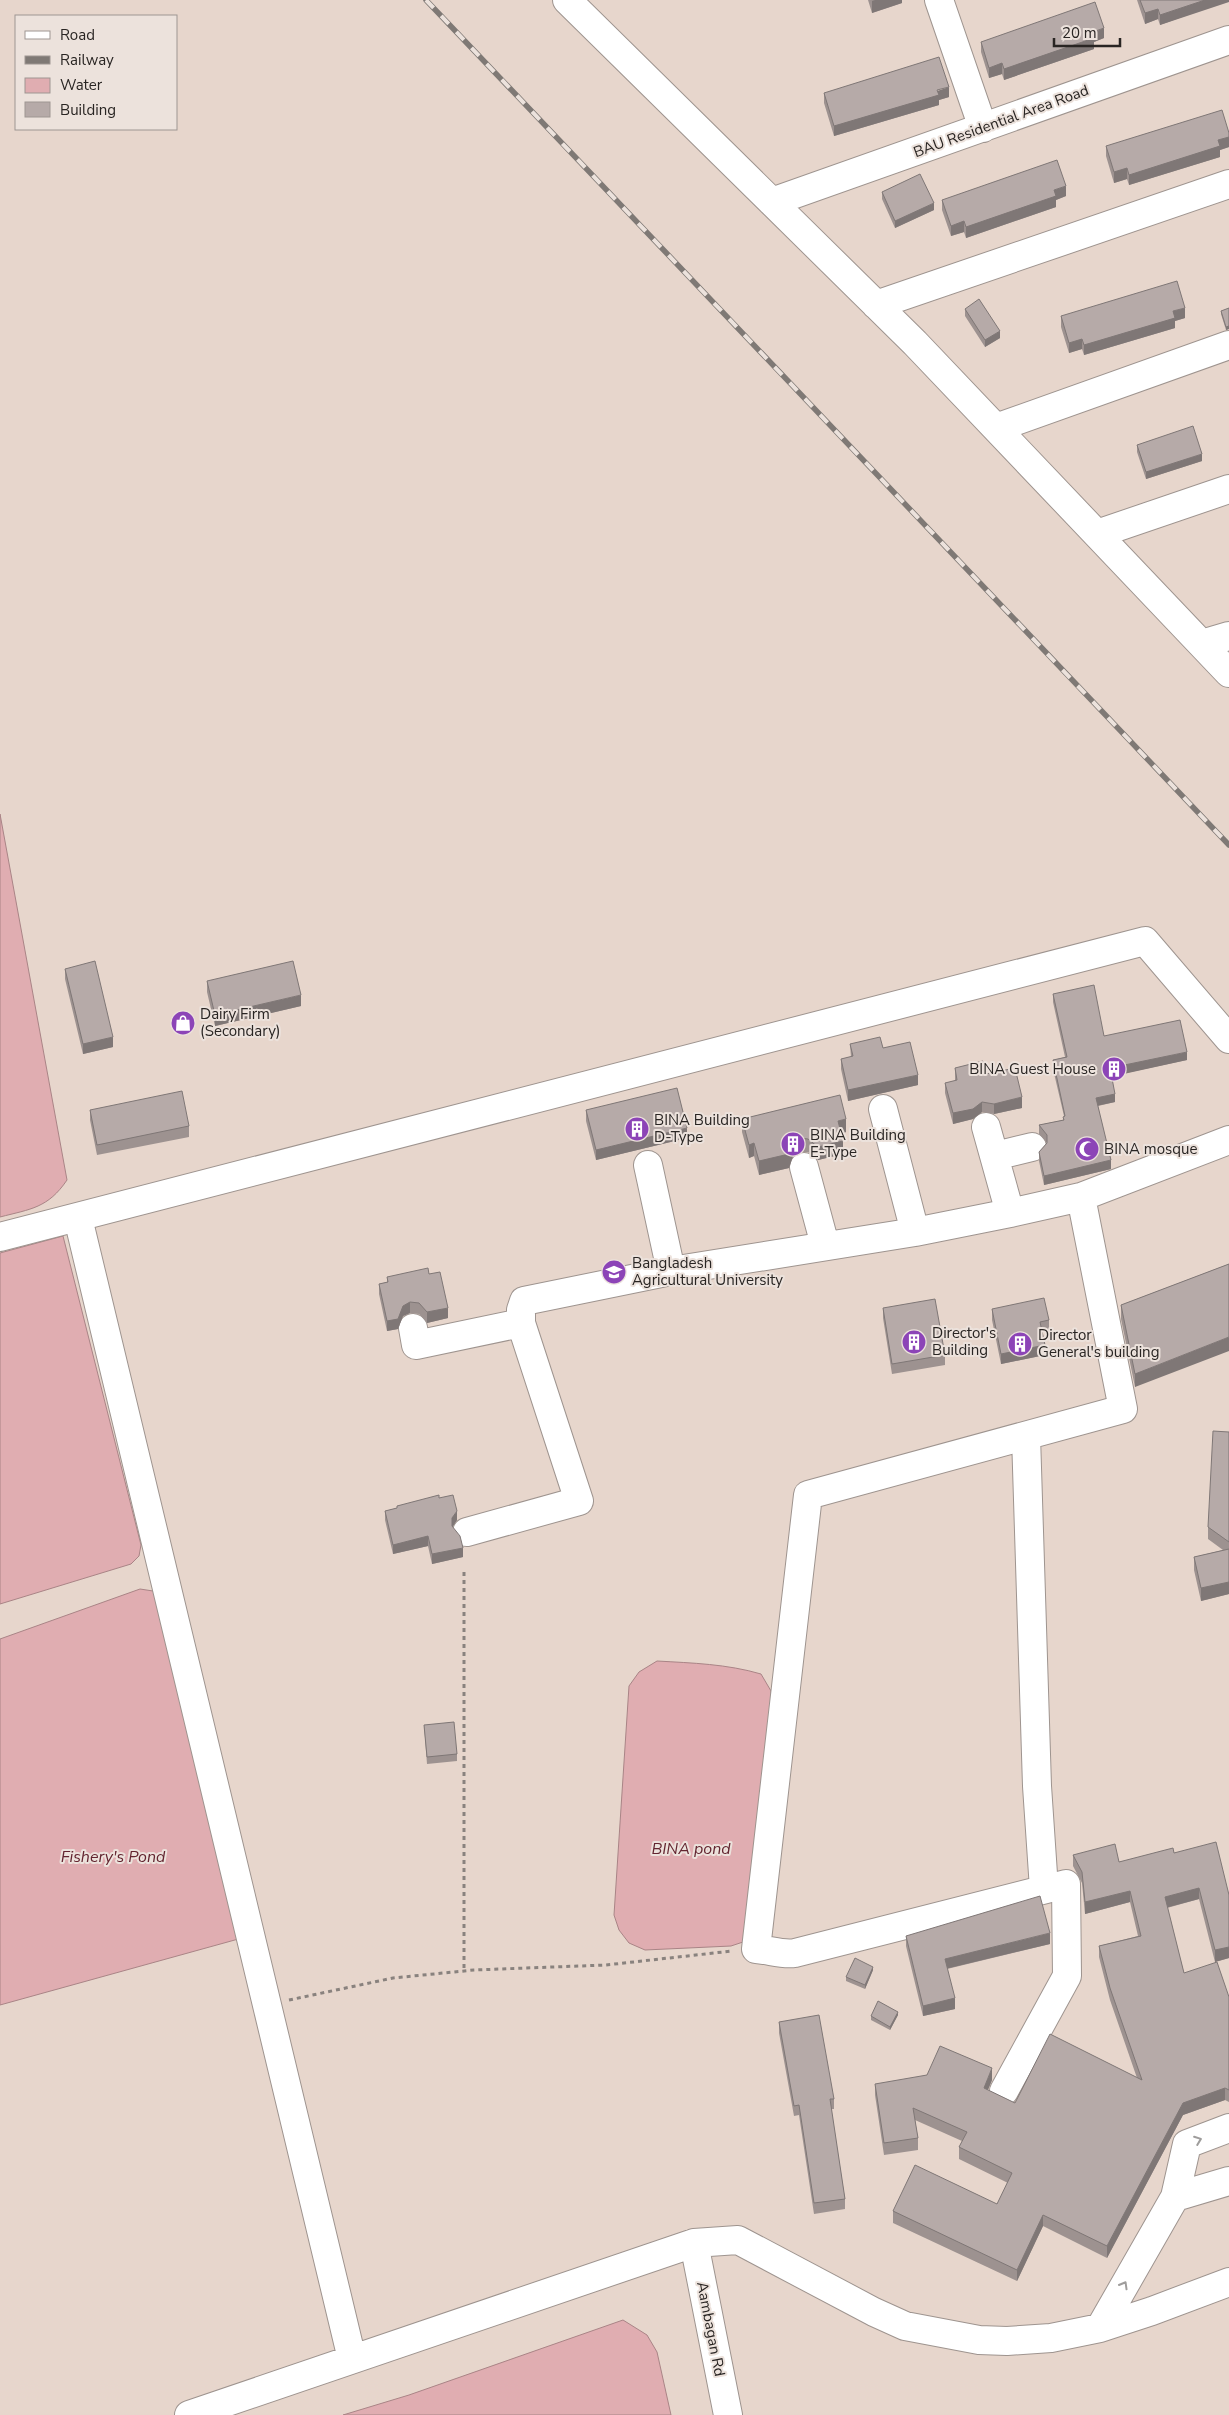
<svg xmlns="http://www.w3.org/2000/svg" width="1229" height="2415" font-family="'Nunito Sans',sans-serif">
	<rect width="100%" height="100%" fill="#ece2dc"/>
	<path fill="#e7d6cc" fill-rule="evenodd" d="M 0,0 L 1229,0 L 1229,2415 L 0,2415 ZM 16,16 L 176,16 L 176,129 L 16,129 Z"/>
	<path fill="#e0adb1" stroke="#a98486" d="M 0,814 L 67,1180 C 48,1208 31,1209 0,1217 Z
		M 63,1236 L 141,1545 L 139,1556 L 131,1564 L 0,1604 L 0,1253 Z
		M 140,1589 L 153,1591 L 165,1600 L 242,1938 L 0,2005 L 0,1639 Z
		M 657,1661 C 692,1663 727,1664 761,1674 L 771,1691 L 772,1707 L 746,1941 L 731,1946 L 645,1950 L 629,1943 L 619,1930 L 614,1915 L 629,1686 L 639,1672 Z
		M 623,2320 L 647,2335 L 657,2352 L 671,2415 L 343,2415 L 409,2395 Z"/>
	<g fill="none" stroke-linecap="round" stroke-linejoin="round">
		<defs>
			<path id="minor" d="M 567,0 L 915,343 L 1229,673
				M 939,0 L 983,128
				M 772,202 L 1229,40
				M 876,305 L 1229,184
				M 996,428 L 1229,345
				M 1097,534 L 1229,489
				M 1202,644 L 1229,636
				M 883,1109 L 915,1232
				M 986,1127 L 1010,1213
				M 995,1156 L 1032,1147
				M 648,1165 L 671,1271
				M 804,1167 L 825,1245
				M 78,1218 L 352,2359
				M 0,1237 L 1145,941 L 1229,1039
				M 413,1328 L 416,1345 L 521,1323
				M 1026,1436 L 1037,1786 L 1044,1889
				M 467,1532 L 579,1501 L 521,1323 L 521,1310 L 524,1301 L 671,1271 L 915,1232 L 1010,1213 L 1081,1197 L 1229,1140
				M 1004,2091 L 1067,1976 L 1066,1884 L 795,1953 C 782,1955 770,1950 756,1949 L 808,1495 L 1123,1409 L 1081,1197
				M 1175,2197 L 1187,2144 L 1229,2128
				M 694,2243 L 728,2415
				M 1100,2328 L 1175,2197 L 1229,2181
				M 189,2415 L 694,2243 L 738,2240 L 874,2312 L 905,2326 L 979,2340 L 1007,2341 L 1051,2338 L 1100,2328 L 1152,2311 L 1229,2282"/>
		</defs>
		<use href="#minor" stroke="#9e948f" stroke-width="30"/>
		<path stroke="#89827e" stroke-width="3" stroke-dasharray="4 4" stroke-linecap="butt" d="M 464,1572 L 464,1971
			M 289,2000 L 393,1978 L 474,1970 L 606,1965 L 732,1951"/>
		<use href="#minor" stroke="#fff" stroke-width="28"/>
		<defs>
			<path id="rail" d="M 426,0 L 1229,845"/>
		</defs>
		<use href="#rail" stroke="#7f7975" stroke-width="5.5"/>
		<use href="#rail" stroke="#ece2dc" stroke-width="4" stroke-dasharray="11" stroke-linecap="butt"/>
	</g>
	<path fill="#9d9290" d="M 868,0 L 902,0 L 902,3 L 872,13 Z
		M 1137,0 L 1229,0 L 1160,25 L 1158,19 L 1145,24 Z
		M 1104,38 L 1094,42 L 1094,49 L 1004,80 L 1002,74 L 989,78 L 981,52 L 981,42 Z
		M 824,93 L 949,97 L 939,100 L 939,105 L 834,136 L 824,103 Z
		M 1229,133 L 1229,147 L 1220,150 L 1220,157 L 1129,185 L 1127,179 L 1114,183 L 1106,156 L 1106,146 Z
		M 882,192 L 934,210 L 895,228 L 882,199 Z
		M 1066,196 L 1056,200 L 1056,207 L 966,238 L 964,232 L 951,236 L 942,210 L 942,200 Z
		M 1229,308 L 1229,329 L 1226,330 L 1221,314 L 1221,311 Z
		M 965,309 L 1000,338 L 985,347 L 965,316 Z
		M 1061,316 L 1185,318 L 1175,321 L 1175,328 L 1084,355 L 1082,349 L 1069,353 L 1061,327 Z
		M 1137,445 L 1202,461 L 1146,479 L 1137,452 Z
		M 65,969 L 113,1047 L 83,1054 L 65,979 Z
		M 207,981 L 301,1006 L 215,1026 L 207,992 Z
		M 1053,994 L 1104,1036 L 1187,1060 L 1112,1076 L 1115,1102 L 1098,1106 L 1111,1169 L 1044,1185 L 1039,1161 L 1039,1152 L 1047,1143 L 1039,1134 L 1039,1125 L 1063,1120 L 1064,1116 L 1053,1069 L 1053,1060 L 1065,1057 L 1053,1002 Z
		M 850,1044 L 883,1048 L 918,1085 L 848,1101 L 841,1069 L 841,1059 L 851,1057 Z
		M 955,1068 L 986,1074 L 1022,1108 L 994,1114 L 982,1112 L 973,1119 L 953,1124 L 945,1093 L 945,1083 L 955,1081 Z
		M 90,1110 L 189,1126 L 189,1137 L 97,1155 L 90,1120 Z
		M 586,1110 L 687,1138 L 596,1160 L 586,1121 Z
		M 742,1119 L 846,1132 L 841,1134 L 843,1154 L 818,1160 L 808,1152 L 800,1152 L 793,1156 L 789,1168 L 759,1175 L 754,1156 L 749,1158 L 742,1132 Z
		M 1229,1264 L 1135,1387 L 1121,1319 L 1121,1305 Z
		M 429,1274 L 448,1318 L 427,1323 L 419,1314 L 410,1313 L 403,1316 L 398,1329 L 387,1331 L 379,1294 L 379,1284 L 387,1282 L 387,1277 Z
		M 883,1308 L 945,1355 L 945,1365 L 892,1374 L 883,1318 Z
		M 992,1309 L 1049,1320 L 1049,1331 L 1042,1332 L 1045,1355 L 1001,1364 L 992,1320 Z
		M 1229,1432 L 1229,1594 L 1201,1601 L 1194,1570 L 1194,1557 L 1223,1550 L 1208,1539 L 1208,1527 Z
		M 439,1498 L 457,1520 L 452,1527 L 463,1557 L 432,1564 L 428,1546 L 393,1554 L 385,1520 L 385,1511 L 397,1508 L 397,1506 Z
		M 424,1725 L 457,1754 L 457,1761 L 427,1764 Z
		M 1174,1853 L 1229,1895 L 1229,1958 L 1215,1962 L 1199,1899 L 1167,1908 L 1184,1973 L 1229,1997 L 1229,2102 L 1225,2100 L 1183,2115 L 1107,2258 L 1043,2226 L 1017,2281 L 893,2223 L 893,2211 L 997,2204 L 1008,2183 L 959,2159 L 959,2147 L 962,2141 L 915,2120 L 918,2138 L 918,2150 L 884,2155 L 875,2095 L 875,2084 L 992,2080 L 988,2090 L 1015,2103 L 1137,2078 L 1110,2000 L 1099,1957 L 1099,1946 L 1138,1936 L 1130,1902 L 1085,1914 L 1082,1883 L 1073,1866 L 1073,1855 L 1119,1862 Z
		M 906,1936 L 1050,1944 L 947,1969 L 955,2009 L 923,2016 L 906,1946 Z
		M 873,1970 L 865,1989 L 846,1981 L 846,1977 Z
		M 898,2015 L 890,2030 L 871,2020 L 871,2016 Z
		M 779,2022 L 834,2099 L 834,2109 L 831,2109 L 845,2199 L 845,2209 L 814,2214 L 799,2115 L 794,2116 L 779,2033 Z"/>
	<path fill="#7f7776" d="M 875,0 L 902,0 L 902,3 L 872,13 L 872,1 Z
		M 1205,0 L 1229,0 L 1229,2 L 1160,25 L 1160,15 Z
		M 1158,9 L 1158,19 L 1145,24 L 1145,13 Z
		M 1104,28 L 1104,38 L 1094,42 L 1094,49 L 1004,80 L 1004,69 Z
		M 1002,63 L 1002,74 L 989,78 L 989,68 Z
		M 949,87 L 949,97 L 939,100 L 939,105 L 834,136 L 834,126 Z
		M 1229,137 L 1229,147 L 1220,150 L 1220,157 L 1129,185 L 1129,175 L 1218,140 Z
		M 1127,168 L 1127,179 L 1114,183 L 1114,172 Z
		M 1066,186 L 1066,196 L 1056,200 L 1056,207 L 966,238 L 966,227 L 1054,190 Z
		M 934,203 L 934,210 L 895,228 L 895,221 Z
		M 964,221 L 964,232 L 951,236 L 951,226 Z
		M 1185,308 L 1185,318 L 1175,321 L 1175,328 L 1084,355 L 1084,345 L 1173,311 Z
		M 1229,326 L 1229,329 L 1226,330 L 1226,327 Z
		M 1000,331 L 1000,338 L 985,347 L 985,340 Z
		M 1082,339 L 1082,349 L 1069,353 L 1069,343 Z
		M 1202,454 L 1202,461 L 1146,479 L 1146,472 Z
		M 301,995 L 301,1006 L 215,1026 L 215,1015 Z
		M 113,1037 L 113,1047 L 83,1054 L 83,1044 Z
		M 1187,1052 L 1187,1060 L 1110,1077 L 1110,1068 Z
		M 918,1075 L 918,1085 L 848,1101 L 848,1090 Z
		M 1115,1094 L 1115,1102 L 1096,1106 L 1096,1098 Z
		M 1022,1097 L 1022,1108 L 994,1114 L 994,1104 Z
		M 982,1102 L 982,1112 L 973,1119 L 953,1124 L 953,1113 Z
		M 846,1119 L 846,1132 L 838,1135 L 838,1121 Z
		M 687,1128 L 687,1138 L 596,1160 L 596,1150 Z
		M 800,1138 L 800,1152 L 793,1156 L 789,1168 L 759,1175 L 759,1161 Z
		M 843,1141 L 843,1154 L 818,1160 L 818,1147 Z
		M 754,1143 L 754,1156 L 749,1158 L 749,1145 Z
		M 1111,1160 L 1111,1169 L 1044,1185 L 1044,1176 Z
		M 410,1302 L 410,1313 L 403,1316 L 398,1329 L 387,1331 L 387,1321 L 403,1306 Z
		M 448,1308 L 448,1318 L 427,1323 L 427,1312 Z
		M 1229,1337 L 1229,1351 L 1135,1387 L 1135,1374 Z
		M 1045,1345 L 1045,1355 L 1001,1364 L 1001,1354 Z
		M 457,1511 L 457,1520 L 452,1528 L 452,1518 Z
		M 428,1536 L 428,1546 L 393,1554 L 393,1545 Z
		M 463,1548 L 463,1557 L 432,1564 L 432,1554 Z
		M 1229,1582 L 1229,1594 L 1201,1601 L 1201,1588 Z
		M 1199,1888 L 1199,1899 L 1165,1908 L 1165,1897 Z
		M 1130,1891 L 1130,1902 L 1085,1914 L 1085,1902 Z
		M 1050,1933 L 1050,1944 L 945,1969 L 945,1959 Z
		M 1229,1947 L 1229,1958 L 1215,1962 L 1215,1950 Z
		M 873,1967 L 873,1970 L 865,1989 L 865,1985 Z
		M 955,1998 L 955,2009 L 923,2016 L 923,2006 Z
		M 898,2012 L 898,2015 L 890,2030 L 890,2027 Z
		M 992,2068 L 992,2080 L 984,2099 L 984,2088 Z
		M 1225,2088 L 1225,2100 L 1183,2115 L 1107,2258 L 1107,2246 L 1183,2103 Z
		M 1043,2215 L 1043,2226 L 1017,2281 L 1017,2270 Z"/>
	<path fill="#b6aaa8" stroke="#7f7776" d="M 1140,0 L 1205,0 L 1160,15 L 1158,9 L 1145,13 Z
		M 1095,2 L 1104,28 L 1093,32 L 1094,38 L 1004,69 L 1002,63 L 989,68 L 981,42 Z
		M 939,57 L 949,87 L 937,90 L 939,95 L 834,126 L 824,93 Z
		M 1222,110 L 1229,133 L 1229,137 L 1218,140 L 1220,146 L 1129,175 L 1127,168 L 1114,172 L 1106,146 Z
		M 1057,160 L 1066,186 L 1054,190 L 1056,196 L 966,227 L 964,221 L 951,226 L 942,200 Z
		M 920,174 L 934,203 L 895,221 L 882,192 Z
		M 1177,281 L 1185,308 L 1173,311 L 1175,318 L 1084,345 L 1082,339 L 1069,343 L 1061,316 Z
		M 979,299 L 1000,331 L 985,340 L 965,309 Z
		M 1229,308 L 1229,326 L 1226,327 L 1221,311 Z
		M 1193,426 L 1202,454 L 1146,472 L 1137,445 Z
		M 95,961 L 113,1037 L 83,1044 L 65,969 Z
		M 293,961 L 301,995 L 215,1015 L 207,981 Z
		M 1094,985 L 1104,1036 L 1180,1020 L 1187,1052 L 1110,1068 L 1115,1094 L 1096,1098 L 1111,1160 L 1044,1176 L 1039,1152 L 1047,1143 L 1047,1135 L 1039,1125 L 1064,1120 L 1063,1117 L 1065,1116 L 1053,1060 L 1067,1057 L 1053,994 Z
		M 880,1037 L 883,1048 L 910,1042 L 918,1075 L 848,1090 L 841,1059 L 853,1056 L 850,1044 Z
		M 983,1061 L 986,1074 L 1015,1068 L 1022,1097 L 994,1104 L 982,1102 L 973,1109 L 953,1113 L 945,1083 L 957,1080 L 955,1068 Z
		M 677,1088 L 687,1128 L 596,1150 L 586,1110 Z
		M 182,1091 L 189,1126 L 97,1145 L 90,1110 Z
		M 840,1095 L 846,1119 L 838,1121 L 843,1141 L 818,1147 L 808,1139 L 800,1138 L 793,1143 L 789,1154 L 759,1161 L 754,1143 L 749,1145 L 742,1119 Z
		M 1229,1264 L 1229,1337 L 1135,1374 L 1121,1305 Z
		M 428,1268 L 429,1274 L 440,1272 L 448,1308 L 427,1312 L 419,1303 L 410,1302 L 403,1306 L 398,1319 L 387,1321 L 379,1284 L 388,1282 L 387,1277 Z
		M 1044,1298 L 1049,1320 L 1040,1322 L 1045,1345 L 1001,1354 L 992,1309 Z
		M 935,1299 L 945,1355 L 892,1364 L 883,1308 Z
		M 1213,1431 L 1229,1432 L 1229,1542 L 1208,1527 Z
		M 439,1495 L 439,1498 L 453,1495 L 457,1511 L 452,1518 L 452,1526 L 460,1536 L 463,1548 L 432,1554 L 428,1536 L 393,1545 L 385,1511 L 397,1508 L 397,1506 Z
		M 1229,1549 L 1229,1582 L 1201,1588 L 1194,1557 Z
		M 454,1722 L 457,1754 L 427,1757 L 424,1725 Z
		M 1216,1842 L 1229,1895 L 1229,1947 L 1215,1950 L 1199,1888 L 1165,1897 L 1184,1973 L 1217,1962 L 1229,1997 L 1229,2090 L 1225,2088 L 1183,2103 L 1107,2246 L 1043,2215 L 1017,2270 L 893,2211 L 915,2165 L 997,2204 L 1012,2173 L 959,2147 L 967,2132 L 913,2108 L 918,2138 L 884,2143 L 875,2084 L 927,2075 L 940,2046 L 992,2068 L 984,2088 L 1015,2103 L 1050,2034 L 1142,2080 L 1110,1988 L 1099,1946 L 1141,1936 L 1130,1891 L 1085,1902 L 1082,1872 L 1073,1855 L 1115,1844 L 1119,1862 L 1173,1848 L 1174,1853 Z
		M 1040,1896 L 1050,1933 L 945,1959 L 955,1998 L 923,2006 L 906,1936 Z
		M 855,1958 L 873,1967 L 865,1985 L 846,1977 Z
		M 878,2001 L 898,2012 L 890,2027 L 871,2016 Z
		M 819,2015 L 834,2099 L 830,2099 L 845,2199 L 814,2203 L 799,2105 L 794,2106 L 779,2022 Z"/>
	<defs><path id="oneway-chevron" d="M-2-3.5L2.5 0L-2 3.5" fill="none" stroke-width="1.6" stroke-linecap="round" stroke-linejoin="round" transform="scale(1.25)"/></defs>
	<g stroke="#9f9d9c">
		<use href="#oneway-chevron" transform="translate(1198 2140) rotate(-21)"/>
		<use href="#oneway-chevron" transform="translate(1124 2285) rotate(-60)"/>
	</g>
	<defs>
		<symbol id="shop-disc" viewBox="-11 -11 22 22"><circle r="9.5" fill="#8c44b7" stroke="#ece2dc"/><path d="M-5-2.5h2.3a2.7 3.5 0 0 1 5.4 0H5L5.5 6h-11ZM-1.5-2.5h3a1.5 2.3 0 0 0-3 0Z" fill="#fff"/></symbol>
		<symbol id="building-disc" viewBox="-11 -11 22 22"><circle r="9.5" fill="#8c44b7" stroke="#ece2dc"/><path d="M-4-6H4V6H1V3H-1V6H-4ZM-2.5-4.3h1.7v1.8h-1.7ZM.8-4.3h1.7v1.8H.8ZM-2.5-1h1.7V.8h-1.7ZM.8-1h1.7V.8H.8Z" fill="#fff"/></symbol>
		<symbol id="mosque-disc" viewBox="-11 -11 22 22"><circle r="9.5" fill="#8c44b7" stroke="#ece2dc"/><path d="M3.5-4.9A6 6 0 1 0 3.5 4.9A5 5 0 1 1 3.5-4.9Z" fill="#fff"/></symbol>
		<symbol id="university-disc" viewBox="-11 -11 22 22"><circle r="9.5" fill="#8c44b7" stroke="#ece2dc"/><path d="M0-5L7-2L0 1L-7-2ZM-4 1L0 2.5L4 1V4Q0 6-4 4Z" fill="#fff"/></symbol>
	</defs>
	<g fill-rule="evenodd">
		<use href="#shop-disc" x="169" y="1009" width="28" height="28"/>
		<use href="#building-disc" x="1100" y="1055" width="28" height="28"/>
		<use href="#building-disc" x="623" y="1115" width="28" height="28"/>
		<use href="#building-disc" x="779" y="1130" width="28" height="28"/>
		<use href="#mosque-disc" x="1073" y="1135" width="28" height="28"/>
		<use href="#university-disc" x="600" y="1258" width="28" height="28"/>
		<use href="#building-disc" x="900" y="1328" width="28" height="28"/>
		<use href="#building-disc" x="1006" y="1330" width="28" height="28"/>
	</g>
	<g text-anchor="middle" stroke-width="4" stroke-linejoin="round" paint-order="stroke">
		<g font-size="15" fill="#292523" stroke="#ece2dc">
			<text transform="translate(1001 121) rotate(-20)" y="5">BAU Residential Area Road</text>
			<text transform="translate(711 2329) rotate(79)" y="5">Aambagan Rd</text>
		</g>
		<g font-size="15" fill="#292523" stroke="#ece2dc" text-anchor="start">
			<text x="200" y="1019">Dairy Firm<tspan x="200" dy="17">(Secondary)</tspan></text>
			<text x="1096" y="1074" text-anchor="end">BINA Guest House</text>
			<text x="654" y="1125">BINA Building<tspan x="654" dy="17">D-Type</tspan></text>
			<text x="810" y="1140">BINA Building<tspan x="810" dy="17">E-Type</tspan></text>
			<text x="1104" y="1154">BINA mosque</text>
			<text x="632" y="1268">Bangladesh<tspan x="632" dy="17">Agricultural University</tspan></text>
			<text x="932" y="1338">Director's<tspan x="932" dy="17">Building</tspan></text>
			<text x="1038" y="1340">Director<tspan x="1038" dy="17">General's building</tspan></text>
		</g>
		<g font-size="16" font-style="italic" fill="#632530" stroke="#ece2dc">
			<text x="691" y="1854">BINA pond</text>
			<text x="113" y="1862">Fishery's Pond</text>
		</g>
	</g>
	<rect x="15" y="15" width="162" height="115" fill="#ece2dc" stroke="#9e9692"/>
	<rect x="25" y="31" width="25" height="8" fill="#ffffff" stroke="#9e9692"/>
	<text x="60" y="40" font-size="15" fill="#292523">Road</text>
	<rect x="25" y="56" width="25" height="8" fill="#7f7975" stroke="#9e9692"/>
	<text x="60" y="65" font-size="15" fill="#292523">Railway</text>
	<rect x="25" y="78" width="25" height="15" fill="#e0adb1" stroke="#9e9692"/>
	<text x="60" y="90" font-size="15" fill="#292523">Water</text>
	<rect x="25" y="102" width="25" height="15" fill="#b6aaa8" stroke="#9e9692"/>
	<text x="60" y="115" font-size="15" fill="#292523">Building</text>
	<path d="M1054 38v8h66v-8" fill="none" stroke="#292523" stroke-width="2.5"/>
	<text x="1062" y="38" font-size="15" fill="#292523" stroke="#ece2dc" stroke-width="4" paint-order="stroke">20 m</text>
</svg>
